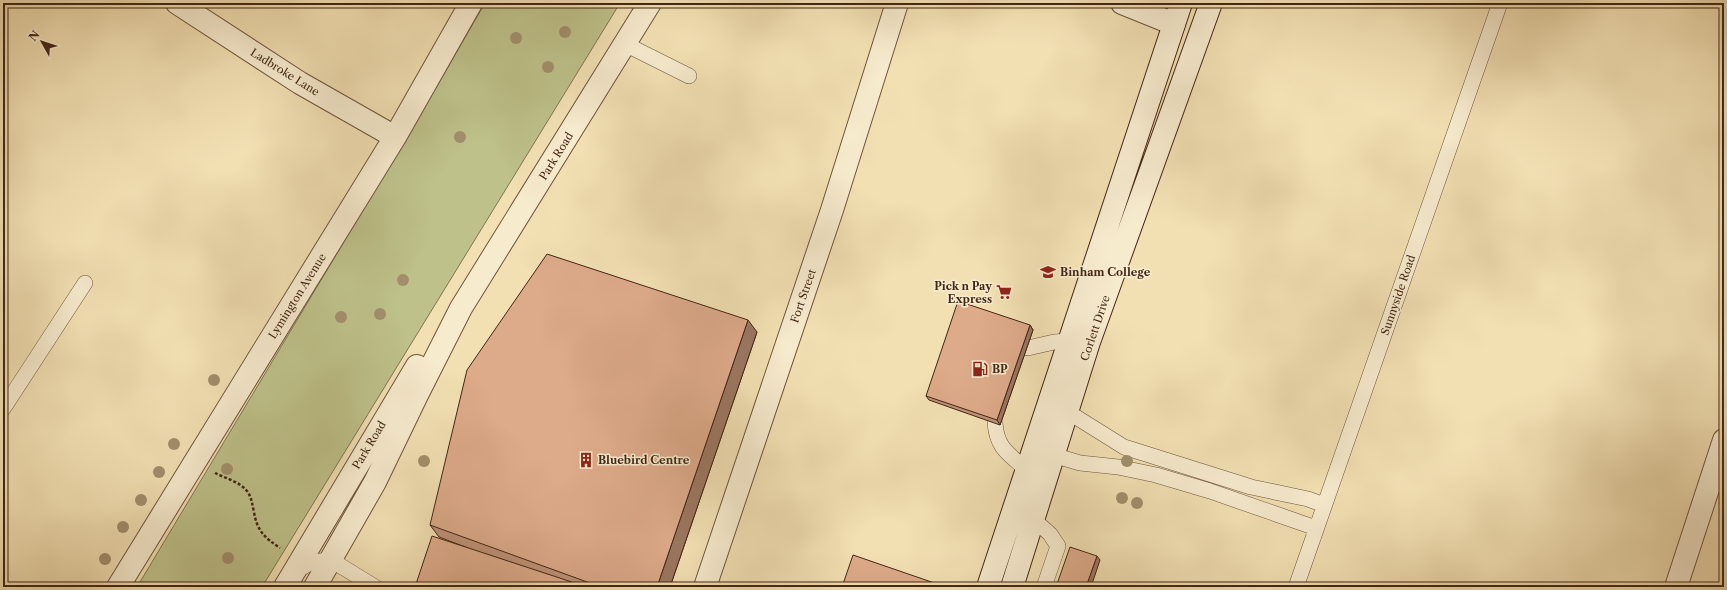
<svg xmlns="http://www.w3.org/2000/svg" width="1727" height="590" font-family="'Libre Caslon Text',serif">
	<rect width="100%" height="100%" fill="#f2e0b3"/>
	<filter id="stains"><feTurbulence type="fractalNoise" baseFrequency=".005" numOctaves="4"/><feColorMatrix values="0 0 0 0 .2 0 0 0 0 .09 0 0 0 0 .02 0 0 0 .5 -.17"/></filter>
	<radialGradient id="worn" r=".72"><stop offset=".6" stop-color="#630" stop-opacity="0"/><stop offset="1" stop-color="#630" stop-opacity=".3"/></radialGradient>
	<path fill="#bec18a" stroke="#807450" d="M 485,3 L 620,3 L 262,587 L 137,587 L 423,110 Z"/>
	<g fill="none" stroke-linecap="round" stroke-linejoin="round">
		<defs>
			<path id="lane" d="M 625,44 L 689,76
				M 1028,348 L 1054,342 L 1069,341
				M 3,409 L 85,283
				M 1068,412 L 1124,447 L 1251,487 L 1308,499 L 1324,505
				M 995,423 C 997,449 1009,454 1027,470
				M 1053,455 L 1080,463 L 1118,467 L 1156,475 L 1210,491 L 1316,528
				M 1033,519 L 1050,534 L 1058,546 L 1044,587
				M 296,571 L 312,562 L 331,560 L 375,587
				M 1296,587 L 1500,3"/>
			<path id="street" d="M 177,3 L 300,83 L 395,137
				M 1122,3 L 1174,24
				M 118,587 L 395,137 L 471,3
				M 285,587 L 417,366
				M 315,587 L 375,482 L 417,395 L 461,308 L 650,3
				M 705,587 L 832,210 L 897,3
				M 1676,587 L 1724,440"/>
			<path id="secondary" d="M 988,587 L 1181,3
				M 1012,587 L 1089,342 L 1211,3"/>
		</defs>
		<use href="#lane" stroke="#6e543c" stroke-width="16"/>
		<use href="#street" stroke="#6e543c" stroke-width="24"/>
		<use href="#secondary" stroke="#422615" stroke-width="24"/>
		<path stroke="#422615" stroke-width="2.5" stroke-dasharray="3 2" stroke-linecap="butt" d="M 215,473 C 225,478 240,482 247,491 C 252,498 252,504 254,512 C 257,531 265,538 280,548"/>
		<use href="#lane" stroke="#f7ebce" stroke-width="15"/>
		<use href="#street" stroke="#f7ebce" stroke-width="22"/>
		<use href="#secondary" stroke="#f7ebce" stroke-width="22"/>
	</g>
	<g fill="#a28f6c">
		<circle cx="565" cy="32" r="6"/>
		<circle cx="516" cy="38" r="6"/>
		<circle cx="548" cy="67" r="6"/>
		<circle cx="460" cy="137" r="6"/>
		<circle cx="403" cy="280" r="6"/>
		<circle cx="380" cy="314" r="6"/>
		<circle cx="341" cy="317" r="6"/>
		<circle cx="214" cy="380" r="6"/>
		<circle cx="174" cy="444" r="6"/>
		<circle cx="424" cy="461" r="6"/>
		<circle cx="1127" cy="461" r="6"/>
		<circle cx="227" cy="469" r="6"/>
		<circle cx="159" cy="472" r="6"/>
		<circle cx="1122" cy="498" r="6"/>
		<circle cx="141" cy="500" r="6"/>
		<circle cx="1137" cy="503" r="6"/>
		<circle cx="123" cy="527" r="6"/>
		<circle cx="228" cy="558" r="6"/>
		<circle cx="105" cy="559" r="6"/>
	</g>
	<path fill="#be9277" stroke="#422615" d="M 1030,325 L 1033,330 L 1000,425 L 929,400 L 926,396 Z
		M 757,332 L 670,587 L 415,587 L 468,548 L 439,537 L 430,525 Z"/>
	<path fill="#9b7761" stroke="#422615" d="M 748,320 L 757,332 L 670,587 L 657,587 Z
		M 1030,325 L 1033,330 L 1000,425 L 997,420 Z
		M 1097,556 L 1100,560 L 1091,587 L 1086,587 Z"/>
	<path fill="#ddaa8a" stroke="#422615" d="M 547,254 L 748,320 L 657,587 L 601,587 L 430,525 L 467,370 Z
		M 958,301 L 1030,325 L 997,420 L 926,396 Z
		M 432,536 L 587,587 L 415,587 Z
		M 1070,547 L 1097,556 L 1086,587 L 1056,587 Z
		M 853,555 L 946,587 L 842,587 Z"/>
	<defs>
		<symbol id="school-bare" viewBox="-9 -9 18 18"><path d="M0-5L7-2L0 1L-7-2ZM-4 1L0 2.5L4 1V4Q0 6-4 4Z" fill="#8f2418" stroke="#f7ebce" stroke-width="2.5" paint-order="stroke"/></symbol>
		<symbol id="supermarket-bare" viewBox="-9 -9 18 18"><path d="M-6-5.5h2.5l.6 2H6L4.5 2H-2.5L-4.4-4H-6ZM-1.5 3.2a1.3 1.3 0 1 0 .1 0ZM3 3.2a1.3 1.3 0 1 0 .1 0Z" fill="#8f2418" stroke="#f7ebce" stroke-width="2.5" paint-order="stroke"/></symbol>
		<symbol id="fuel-bare" viewBox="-9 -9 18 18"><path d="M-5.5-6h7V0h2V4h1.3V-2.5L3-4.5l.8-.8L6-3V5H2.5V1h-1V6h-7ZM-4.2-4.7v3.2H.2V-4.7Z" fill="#8f2418" stroke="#f7ebce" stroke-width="2.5" paint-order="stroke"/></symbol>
		<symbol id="building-bare" viewBox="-9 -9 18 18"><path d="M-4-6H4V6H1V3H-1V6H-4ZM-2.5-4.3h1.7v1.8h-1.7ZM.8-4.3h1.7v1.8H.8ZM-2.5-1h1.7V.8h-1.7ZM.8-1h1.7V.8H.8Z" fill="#8f2418" stroke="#f7ebce" stroke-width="2.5" paint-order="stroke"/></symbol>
	</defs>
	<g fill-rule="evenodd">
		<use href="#school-bare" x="1037" y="261" width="22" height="22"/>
		<use href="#supermarket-bare" x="993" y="281" width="22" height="22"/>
		<use href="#fuel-bare" x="969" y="358" width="22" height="22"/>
		<use href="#building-bare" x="575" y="449" width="22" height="22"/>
	</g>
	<g text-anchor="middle" stroke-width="3" stroke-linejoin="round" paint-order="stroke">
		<g font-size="11" fill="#422615" stroke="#f7ebce">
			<text transform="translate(285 72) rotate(32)" y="4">Ladbroke Lane</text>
			<text transform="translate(556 156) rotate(-58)" y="4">Park Road</text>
			<text transform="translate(1398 295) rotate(-71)" y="4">Sunnyside Road</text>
			<text transform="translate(297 296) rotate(-58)" y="4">Lymington Avenue</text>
			<text transform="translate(803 296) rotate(-71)" y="4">Fort Street</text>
			<text transform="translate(1095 328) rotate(-71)" y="4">Corlett Drive</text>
			<text transform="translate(369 445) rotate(-59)" y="4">Park Road</text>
		</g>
		<g font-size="11" font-weight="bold" fill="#422615" stroke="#f7ebce" text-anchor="start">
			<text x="1060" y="276">Binham College</text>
			<text x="992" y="290" text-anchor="end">Pick n Pay<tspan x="992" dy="13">Express</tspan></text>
			<text x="992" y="373">BP</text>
			<text x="598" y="464">Bluebird Centre</text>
		</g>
	</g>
	<rect width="1727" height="590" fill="none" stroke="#f2e0b3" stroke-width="16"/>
	<rect x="4" y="4" width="1719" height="582" fill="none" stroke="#422615" stroke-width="2"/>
	<rect x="8" y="8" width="1711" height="574" fill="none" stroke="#422615"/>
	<g transform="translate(42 42) rotate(309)" stroke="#f7ebce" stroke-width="3" paint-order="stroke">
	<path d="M0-3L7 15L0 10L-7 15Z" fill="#422615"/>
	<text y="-6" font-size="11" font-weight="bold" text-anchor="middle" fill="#422615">N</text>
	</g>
	<rect width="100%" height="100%" filter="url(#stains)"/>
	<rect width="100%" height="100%" fill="url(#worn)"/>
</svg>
